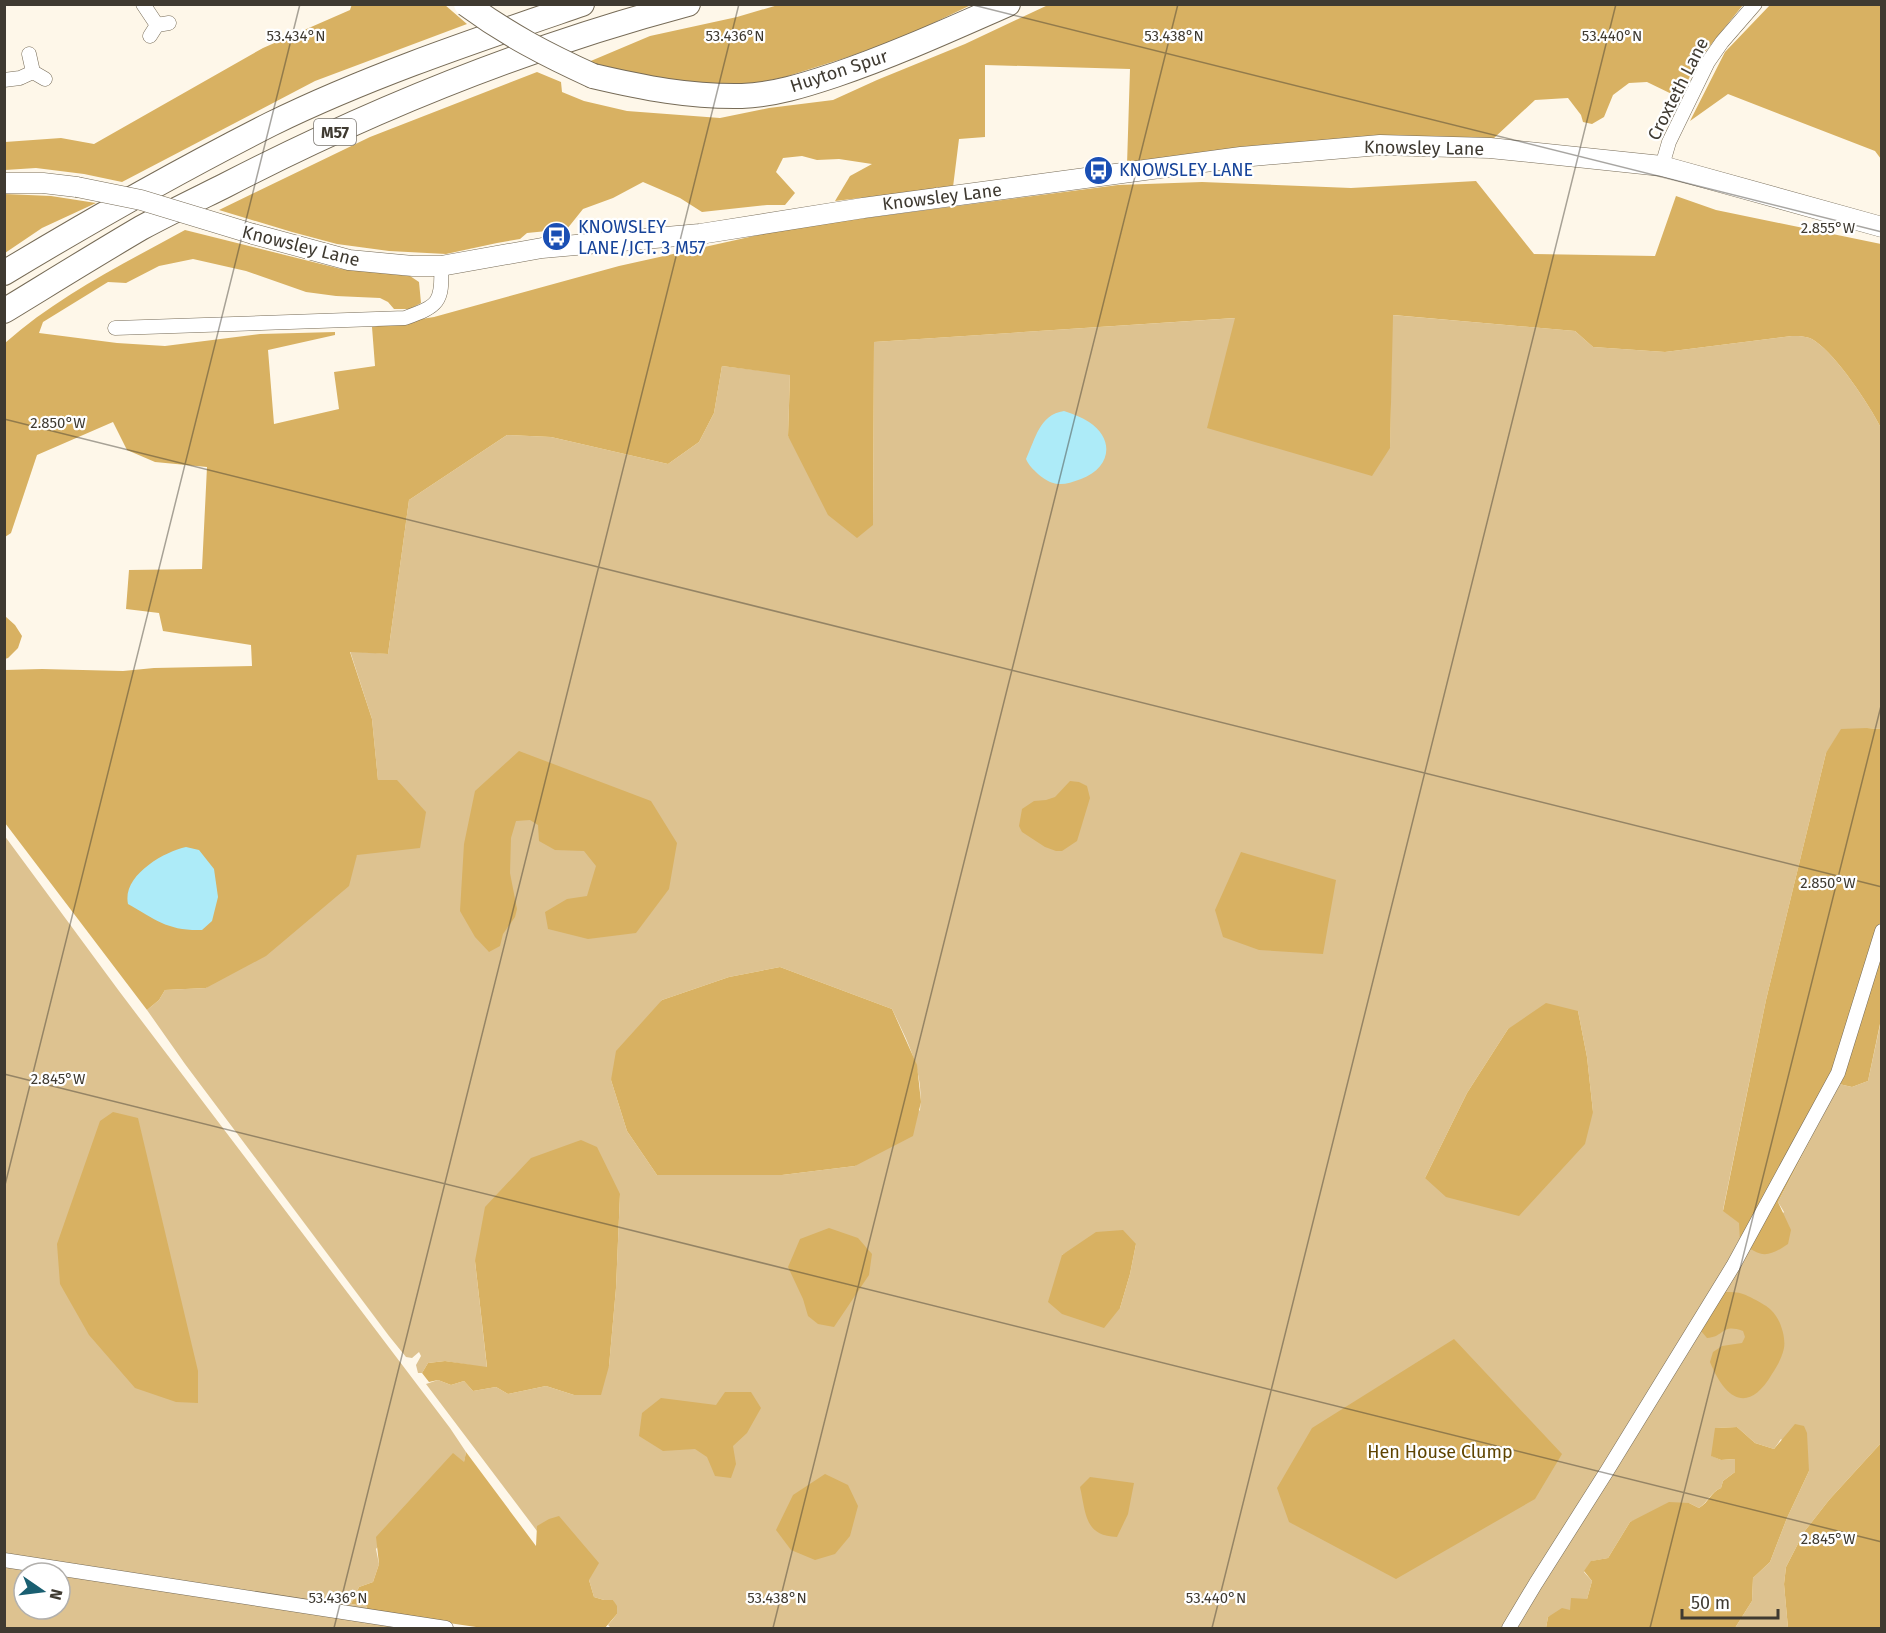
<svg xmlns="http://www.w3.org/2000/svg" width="1886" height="1633" font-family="'Fira Sans',sans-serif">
	<rect width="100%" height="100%" fill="#fef7e9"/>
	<path fill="#ddc290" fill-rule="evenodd" d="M 1392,315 L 1575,331 L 1593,347 L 1665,352 L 1792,336 C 1800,336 1808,336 1815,341 C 1837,356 1869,404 1881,428 L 1881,729 L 1867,728 L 1826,753 L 1766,1000 L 1723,1210 L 1740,1223 L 1740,1241 L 1742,1242 L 1505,1628 L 611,1628 L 608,1625 L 617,1614 L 613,1600 L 604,1600 L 594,1597 L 589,1580 L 537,1526 L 537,1531 L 426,1384 L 438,1380 L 451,1385 L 464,1381 L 473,1391 L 496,1387 L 508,1394 L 546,1386 L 574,1395 L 609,1366 L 616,1288 L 620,1194 L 475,1261 L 487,1368 L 445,1361 L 428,1363 L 422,1373 L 418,1373 L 416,1365 L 421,1356 L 419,1352 L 412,1358 L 406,1357 L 389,1336 L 185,1064 L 147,1010 L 159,1000 L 165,990 L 206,988 L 357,855 L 378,780 L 372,719 L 350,651 L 388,654 L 409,500 L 507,435 L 551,437 L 668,464 L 699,442 L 714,413 L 722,366 L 790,374 L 788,436 L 873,524 L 874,342 L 1236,318 L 1390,448 ZM 780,967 L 892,1009 C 908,1043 924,1071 920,1110 L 855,1166 L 782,1175 L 657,1175 L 627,1131 L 611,1080 L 662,1000 L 729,977 ZM 1578,1011 L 1587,1057 L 1593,1112 L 1425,1178 L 1467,1093 L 1508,1029 ZM 1136,1244 L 1130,1274 L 1120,1308 L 1062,1255 L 1070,1251 Z
		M 4,835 L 119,991 L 450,1428 L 466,1452 L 464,1463 L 453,1454 L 376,1549 L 379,1564 L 373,1582 L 359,1587 L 351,1604 L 367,1606 L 366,1611 L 5,1555 Z
		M 1881,1004 L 1881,1443 L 1829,1500 L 1804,1532 L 1786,1567 L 1784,1584 L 1788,1628 L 1735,1628 L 1752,1601 L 1753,1578 L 1770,1562 L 1787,1518 L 1809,1471 L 1781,1439 L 1774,1449 L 1755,1443 L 1737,1427 L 1716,1428 L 1712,1456 L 1721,1460 L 1735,1459 L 1735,1472 L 1723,1481 L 1721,1488 C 1711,1492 1708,1502 1699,1508 L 1689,1503 L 1630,1522 L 1608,1558 L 1592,1561 L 1584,1572 L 1592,1581 L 1587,1599 L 1570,1611 L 1548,1617 L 1546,1628 L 1512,1628 L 1748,1247 L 1784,1212 L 1778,1202 L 1839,1084 L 1852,1087 L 1868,1081 L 1880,1025 Z
		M 4,1564 L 424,1628 L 5,1628 ZM 24,1573 L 60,1573 L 60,1609 L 24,1609 Z"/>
	<path fill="#d8b162" d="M 352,4 L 445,5 L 467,24 L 315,81 L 122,182 L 84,174 L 36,168 L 5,170 L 5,142 L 61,138 L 94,144 L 263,48 L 350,10 Z
		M 778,5 L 971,5 L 906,36 L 848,57 L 785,77 L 742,86 L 661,83 L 586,63 L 650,36 L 737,17 Z
		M 1048,5 L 1743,5 L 1696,63 L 1680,98 L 1647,82 L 1629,83 L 1613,95 L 1604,117 L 1592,124 L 1583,122 L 1581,115 L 1568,98 L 1535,100 L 1494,138 L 1420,137 L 1127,165 L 1130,69 L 985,65 L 985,137 L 959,139 L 953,187 L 835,201 L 850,176 L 872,164 L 839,159 L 817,160 L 802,156 L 783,158 L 776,172 L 795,193 L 785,205 L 767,205 L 702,212 L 680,198 L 643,182 L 613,198 L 583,209 L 567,229 L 527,233 L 520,239 L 497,243 L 446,254 L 389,251 L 337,244 L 292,232 L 219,210 L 370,137 L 537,72 L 561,82 L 562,92 L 584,101 L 627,111 L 720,118 L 769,108 L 833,100 L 877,80 L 965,44 Z
		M 1770,5 L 1881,5 L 1881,159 L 1875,151 L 1728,94 L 1690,121 L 1725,52 Z
		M 1476,181 L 1534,254 L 1655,256 L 1676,196 L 1716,210 L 1881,244 L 1881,428 C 1869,404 1837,356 1815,341 C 1808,336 1800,336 1792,336 L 1665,352 L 1593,347 L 1575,331 L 1393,315 L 1390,448 L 1372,476 L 1207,428 L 1235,318 L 874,342 L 873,525 L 857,538 L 828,515 L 788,436 L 790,375 L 722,366 L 714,413 L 699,442 L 668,464 L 551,437 L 507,435 L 409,500 L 388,654 L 350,652 L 372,719 L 378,780 L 397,780 L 426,812 L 420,848 L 357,855 L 349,886 L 266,956 L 206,988 L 165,990 L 159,1000 L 147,1010 L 5,823 L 5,670 L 42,669 L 123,671 L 154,668 L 252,666 L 251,645 L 163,631 L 159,613 L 126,609 L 129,570 L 202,569 L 207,467 L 155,462 L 127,450 L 113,422 L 37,455 L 11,533 L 5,537 L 5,343 C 58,296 123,264 185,230 L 341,269 L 410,276 L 419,282 L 421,303 L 410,309 L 394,309 L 388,302 L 380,298 L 336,296 L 306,292 L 246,271 L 193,259 L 159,266 L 126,283 L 108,282 L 43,322 L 39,333 L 117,343 L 165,346 L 260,334 L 335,332 L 335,335 L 268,350 L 274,424 L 339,409 L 334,372 L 375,366 L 372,327 L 434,317 L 619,266 L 790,228 L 1118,185 L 1202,182 L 1351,188 Z
		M 5,194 L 51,196 L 96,203 L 42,228 L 5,253 Z
		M 5,616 L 15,625 L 22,636 L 18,648 L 8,658 L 5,659 Z
		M 1867,728 L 1881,729 L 1882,1004 L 1880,1024 L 1868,1081 L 1852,1087 L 1839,1084 L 1778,1202 L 1791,1230 L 1788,1244 C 1766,1259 1760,1257 1740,1241 L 1739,1223 L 1723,1211 L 1766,1000 L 1826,753 L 1841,729 Z
		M 519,751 L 651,801 L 677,843 L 669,889 L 636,933 L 588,939 L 548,929 L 545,912 L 567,899 L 587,896 L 596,866 L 584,851 L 555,850 L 539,841 L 538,825 L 530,820 L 516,821 L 511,838 L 510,873 L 517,909 L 515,917 L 503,934 L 500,946 L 489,952 L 475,937 L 460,911 L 464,844 L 475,791 Z
		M 1070,781 L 1079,782 L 1087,786 L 1090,798 L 1077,841 L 1062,851 L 1056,851 L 1045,847 L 1022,832 L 1019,826 L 1022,809 L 1034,801 L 1046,800 L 1055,797 Z
		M 1241,852 L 1336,880 L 1323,954 L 1259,950 L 1223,937 L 1215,910 Z
		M 780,967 L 892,1009 L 917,1065 L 921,1102 L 913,1136 L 855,1166 L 782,1175 L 657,1175 L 627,1131 L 611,1080 L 616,1051 L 662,1000 L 729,977 Z
		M 1546,1003 L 1578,1011 L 1587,1057 L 1593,1112 L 1585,1144 L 1519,1216 L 1446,1197 L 1425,1178 L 1467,1093 L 1508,1029 Z
		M 113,1112 L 138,1118 L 198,1371 L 198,1403 L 176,1402 L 135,1388 L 89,1335 L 60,1284 L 57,1244 L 100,1121 Z
		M 581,1140 L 597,1147 L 620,1194 L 616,1288 L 609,1366 L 601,1395 L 574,1395 L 546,1386 L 508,1394 L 496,1387 L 473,1391 L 464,1381 L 451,1385 L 438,1380 L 429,1382 L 422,1373 L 428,1363 L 445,1361 L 487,1367 L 475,1261 L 485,1207 L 531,1158 Z
		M 829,1228 L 858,1238 L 872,1254 L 869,1275 L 834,1327 L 818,1324 L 808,1316 L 803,1299 L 788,1267 L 800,1239 Z
		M 1123,1230 L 1136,1244 L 1130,1274 L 1120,1308 L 1104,1328 L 1062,1314 L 1048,1302 L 1062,1255 L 1096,1232 Z
		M 1725,1292 C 1731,1292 1738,1292 1743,1294 C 1749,1296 1768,1306 1771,1310 C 1780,1318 1786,1337 1784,1348 C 1782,1358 1777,1366 1772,1374 C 1748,1415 1725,1399 1710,1362 L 1713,1352 L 1722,1346 L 1742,1343 L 1745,1337 L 1743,1331 C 1721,1323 1725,1337 1707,1338 L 1701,1331 Z
		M 1454,1339 L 1562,1454 L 1535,1499 L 1396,1579 L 1289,1522 L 1277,1488 L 1312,1428 Z
		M 725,1392 L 751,1392 L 761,1408 L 747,1433 L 733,1446 L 736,1464 L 731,1478 L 715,1476 L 707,1457 L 695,1449 L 663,1451 L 639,1436 L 642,1413 L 661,1398 L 716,1405 Z
		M 1795,1424 L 1804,1426 L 1807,1433 L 1809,1471 L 1787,1518 L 1770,1562 L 1753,1578 L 1752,1601 L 1735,1628 L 1546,1628 L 1548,1617 L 1562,1608 L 1570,1610 L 1571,1598 L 1587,1599 L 1592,1581 L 1584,1571 L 1591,1561 L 1608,1558 L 1630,1522 L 1669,1502 L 1689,1503 L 1699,1508 C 1709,1502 1711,1492 1721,1488 L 1723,1481 L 1735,1472 L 1735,1459 L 1721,1460 L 1711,1456 L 1715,1428 L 1737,1427 L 1755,1443 L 1774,1449 Z
		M 1881,1443 L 1881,1628 L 1788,1628 L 1784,1584 L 1786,1567 L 1804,1532 L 1829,1500 Z
		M 466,1452 L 536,1546 L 537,1526 L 549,1519 L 559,1516 L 599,1563 L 589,1580 L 594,1597 L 604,1600 L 613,1600 L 617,1606 L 617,1614 L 605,1628 L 483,1628 L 366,1611 L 367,1606 L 351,1604 L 359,1587 L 373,1582 L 379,1564 L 376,1537 L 453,1453 L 464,1462 Z
		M 825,1474 L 848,1485 L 858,1506 L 850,1536 L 835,1554 L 815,1560 L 791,1550 L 776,1530 L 793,1495 Z
		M 1090,1477 L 1134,1483 L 1128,1514 L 1117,1537 C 1084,1536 1086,1513 1080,1487 Z"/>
	<path fill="#adebf8" d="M 1064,411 C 1073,414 1081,417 1089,422 C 1116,440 1110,468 1081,479 C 1063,486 1053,487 1038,474 C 1033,469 1029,466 1026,459 C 1036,438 1039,415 1064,411 Z
		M 186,847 L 199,850 L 214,869 L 218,897 L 212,921 L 202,930 C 168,931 156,920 128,904 C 122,876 163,852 186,847 Z"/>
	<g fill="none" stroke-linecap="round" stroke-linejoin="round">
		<defs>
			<path id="minor" d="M 143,4 L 157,25
				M 150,36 L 157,25 L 169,23
				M 29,54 L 33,72 L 45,79
				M 4,80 L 20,78 L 33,72
				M 1662,166 L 1669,142 L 1708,62 L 1722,42 L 1755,4
				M 115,328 L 405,318 C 438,306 443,303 441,266
				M 4,1560 L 446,1628
				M 1509,1628 L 1536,1583 L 1607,1471 L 1733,1266 L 1838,1073 L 1882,931"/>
			<path id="secondary" d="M 4,183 L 43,183 L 77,187
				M 253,234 L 349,260 L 413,266 L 441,266 L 542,248 L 700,234 L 863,208 L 1241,157 L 1380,145 L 1490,148 L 1662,166 L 1882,227"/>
			<path id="motorway" d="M 593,76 C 644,88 690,97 742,96 C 773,95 805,85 835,75 C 894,55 951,29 1008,4
				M 4,273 C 92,220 180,170 271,124 C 371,75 477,40 582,4
				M 4,311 C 50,283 95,255 141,228 C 169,213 198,199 226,185 C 371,110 530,46 688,4"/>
		</defs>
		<use href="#minor" stroke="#766b57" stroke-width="15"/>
		<use href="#secondary" stroke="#766b57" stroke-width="21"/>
		<use href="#motorway" stroke="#766b57" stroke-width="26"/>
		<use href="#minor" stroke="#fff" stroke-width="14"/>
		<use href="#secondary" stroke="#fff" stroke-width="20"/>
		<use href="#motorway" stroke="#fff" stroke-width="24"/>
		<defs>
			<path id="secondary-bridge" d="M 77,187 L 141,200 L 253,234"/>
			<path id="motorway-bridge" d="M 466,4 C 508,35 547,55 593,76"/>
		</defs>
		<use href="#secondary-bridge" stroke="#766b57" stroke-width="21" stroke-linecap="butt"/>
		<use href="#motorway-bridge" stroke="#766b57" stroke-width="26" stroke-linecap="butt"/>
		<use href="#secondary-bridge" stroke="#fff" stroke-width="20"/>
		<use href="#motorway-bridge" stroke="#fff" stroke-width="24"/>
	</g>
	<path fill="none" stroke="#3f3a31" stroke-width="1.5" stroke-opacity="0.45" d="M 969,4 L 1882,232M 4,419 L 1882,887M 4,1074 L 1882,1542M 4,1189 L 300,4M 334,1628 L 739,4M 773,1628 L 1178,4M 1212,1628 L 1616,4M 1650,1628 L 1882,702"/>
	<defs>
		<symbol id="bus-disc" viewBox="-11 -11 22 22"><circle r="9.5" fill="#1a4fb4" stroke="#fff"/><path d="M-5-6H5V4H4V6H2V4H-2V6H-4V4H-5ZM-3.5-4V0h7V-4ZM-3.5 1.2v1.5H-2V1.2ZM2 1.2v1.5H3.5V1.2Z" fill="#fff"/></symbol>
	</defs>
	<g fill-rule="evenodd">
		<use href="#bus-disc" x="1082" y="154" width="33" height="33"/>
		<use href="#bus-disc" x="540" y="220" width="33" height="33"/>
	</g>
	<g text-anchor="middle" stroke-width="4.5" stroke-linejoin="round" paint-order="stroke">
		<rect fill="#fff" stroke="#79756f" stroke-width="1.5" x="314" y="119" width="42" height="26" rx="4.5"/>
		<g font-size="16" font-weight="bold" fill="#3f3a31">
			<text x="335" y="138">M57</text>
		</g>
		<g font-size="18" fill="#3f3a31" stroke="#fff">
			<text transform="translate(839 71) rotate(-18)" y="6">Huyton Spur</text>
			<text transform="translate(1678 89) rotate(-63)" y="6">Croxteth Lane</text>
			<text transform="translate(1424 148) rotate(1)" y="6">Knowsley Lane</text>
			<text transform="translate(942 197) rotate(-7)" y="6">Knowsley Lane</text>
			<text transform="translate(301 246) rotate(14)" y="6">Knowsley Lane</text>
		</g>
		<g font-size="18" fill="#164399" stroke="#fff" text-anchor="start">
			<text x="1119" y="176">KNOWSLEY LANE</text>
			<text x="578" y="233">KNOWSLEY<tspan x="578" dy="21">LANE/JCT. 3 M57</tspan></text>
		</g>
		<g font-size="18" fill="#5f4401" stroke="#fff">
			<text x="1440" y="1458">Hen House Clump</text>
		</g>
	</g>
	<g font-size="15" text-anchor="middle" fill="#3f3a31" stroke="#fff" stroke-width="4.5" stroke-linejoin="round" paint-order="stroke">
		<text x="296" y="41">53.434°N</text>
		<text x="735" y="41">53.436°N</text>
		<text x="1174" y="41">53.438°N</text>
		<text x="1612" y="41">53.440°N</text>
		<text x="1828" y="233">2.855°W</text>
		<text x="58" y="428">2.850°W</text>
		<text x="1828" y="888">2.850°W</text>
		<text x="58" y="1084">2.845°W</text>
		<text x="1828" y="1544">2.845°W</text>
		<text x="338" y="1603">53.436°N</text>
		<text x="777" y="1603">53.438°N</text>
		<text x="1216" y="1603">53.440°N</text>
	</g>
	<rect width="1886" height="1633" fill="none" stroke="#3f3a31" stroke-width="12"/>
	<g transform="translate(42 1591) rotate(104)"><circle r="28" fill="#ffffff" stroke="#b2b0ad" stroke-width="1.5"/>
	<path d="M0-4.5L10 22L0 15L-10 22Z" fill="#1a5f71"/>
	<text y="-9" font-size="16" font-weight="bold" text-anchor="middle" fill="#3f3a31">N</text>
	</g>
	<path d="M1682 1609v9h96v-9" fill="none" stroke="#3f3a31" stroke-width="3"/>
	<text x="1691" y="1609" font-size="18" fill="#3f3a31" stroke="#ffffff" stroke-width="4.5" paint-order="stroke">50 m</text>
</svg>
